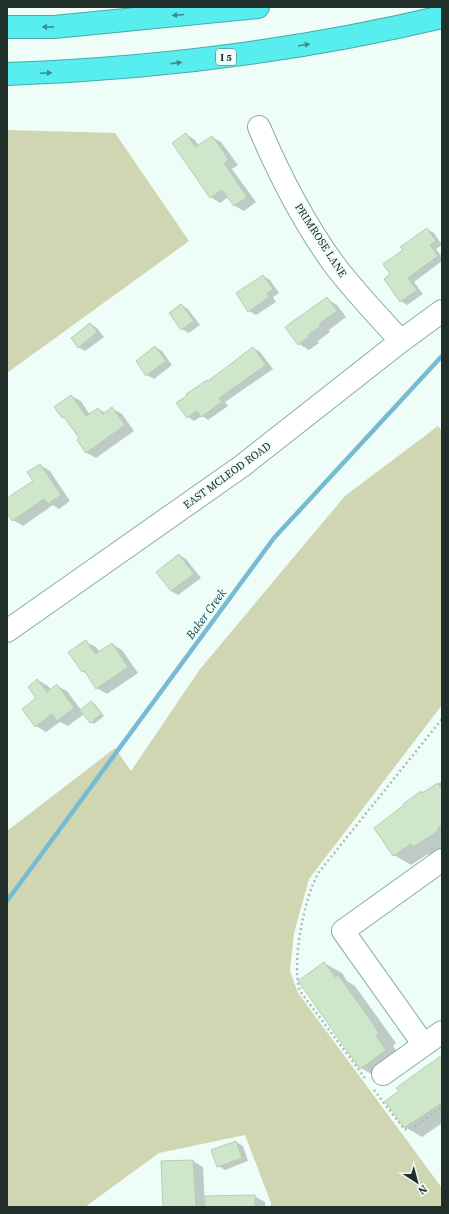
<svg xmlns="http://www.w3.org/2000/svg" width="449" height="1214" font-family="'Source Serif 4',serif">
	<rect width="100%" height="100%" fill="#eefdf7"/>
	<path fill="#d0d6b1" d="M 7,130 L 115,133 L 189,241 L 7,373 Z
		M 438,426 L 442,431 L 442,705 L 309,879 L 294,933 L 290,971 L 298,993 L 442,1188 L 442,1207 L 271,1207 L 271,1203 L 245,1135 L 159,1153 L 85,1207 L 7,1207 L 7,831 L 115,748 L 131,771 L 200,669 L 345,496 Z"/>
	<path fill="#0003" d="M 186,134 L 195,140 L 199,146 L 212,137 L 221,142 L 238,165 L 232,169 L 256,202 L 244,211 L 235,206 L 228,197 L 220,203 L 211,197 Z
		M 427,229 L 434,233 L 442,245 L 436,249 L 442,257 L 442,261 L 414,282 L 423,294 L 407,305 L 401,301 L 392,275 L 404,250 Z
		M 263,276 L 270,280 L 279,293 L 273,297 L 276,302 L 256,315 L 249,311 Z
		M 327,299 L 337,305 L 346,317 L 329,330 L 330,332 L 318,341 L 319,343 L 309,350 L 299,344 Z
		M 181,305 L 188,309 L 200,325 L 189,333 L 182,329 Z
		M 90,324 L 97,328 L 104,337 L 85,351 L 78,347 Z
		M 155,347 L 162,351 L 172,365 L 154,379 L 147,375 Z
		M 253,348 L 260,352 L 273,369 L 225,402 L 228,406 L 208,420 L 202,416 L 194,421 L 188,417 L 208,382 Z
		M 71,396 L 81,401 L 90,415 L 98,409 L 106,413 L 113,409 L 122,414 L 134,431 L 96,458 L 87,453 L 78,440 L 81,438 L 66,419 L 63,417 Z
		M 40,465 L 50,471 L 70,501 L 59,509 L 53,505 L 23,526 L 13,520 L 7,511 L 7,500 L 34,481 Z
		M 179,555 L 186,559 L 201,578 L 178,595 L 171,591 L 157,572 Z
		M 86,642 L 96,647 L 100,652 L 112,644 L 122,650 L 138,673 L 107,694 L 97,688 L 87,674 L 82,671 Z
		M 38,680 L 48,686 L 51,690 L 57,686 L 67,691 L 81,710 L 91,703 L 95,704 L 104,716 L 94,724 L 91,722 L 84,714 L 68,726 L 60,722 L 46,732 L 36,726 Z
		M 442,781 L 442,849 L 432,857 L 428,854 L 411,865 L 394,855 L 375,828 Z
		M 324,963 L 342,973 L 347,981 L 355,986 L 396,1043 L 393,1046 L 403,1060 L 378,1078 L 361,1068 Z
		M 442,1060 L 442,1123 L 422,1137 L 405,1127 Z
		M 236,1142 L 243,1146 L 248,1161 L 225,1170 L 218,1166 Z
		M 193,1161 L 203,1167 L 205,1207 L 164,1207 L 162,1162 Z
		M 254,1196 L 265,1202 L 265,1207 L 221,1207 Z"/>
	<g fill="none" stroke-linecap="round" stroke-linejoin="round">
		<path stroke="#77bad3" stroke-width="4.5" d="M 7,901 L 274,538 L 442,356"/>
	</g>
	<path fill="#cee7cb" stroke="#b6ceb3" d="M 186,133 L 195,147 L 212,136 L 229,160 L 224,163 L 247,197 L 234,206 L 222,190 L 210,198 L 172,143 Z
		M 427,228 L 436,241 L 430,245 L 438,256 L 408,278 L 417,290 L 400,302 L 384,279 L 390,274 L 383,264 L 403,250 L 400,247 Z
		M 263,275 L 273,289 L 267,293 L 269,297 L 248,312 L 236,293 Z
		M 327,297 L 337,311 L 319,324 L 321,326 L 308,335 L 309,337 L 298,345 L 285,327 Z
		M 181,304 L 194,321 L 181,330 L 169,313 Z
		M 90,323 L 97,332 L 78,348 L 71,338 Z
		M 155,346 L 166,361 L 146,376 L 136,361 Z
		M 253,347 L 266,365 L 219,398 L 222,402 L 201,417 L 197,411 L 187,418 L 176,403 L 188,395 L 186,394 L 207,380 L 208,381 Z
		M 71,395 L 86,416 L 98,408 L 103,414 L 112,407 L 125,425 L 86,453 L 77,440 L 79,438 L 64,417 L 62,418 L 54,407 Z
		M 40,464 L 61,495 L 48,504 L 44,499 L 12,521 L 7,513 L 7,498 L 33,481 L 27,472 Z
		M 179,554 L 194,574 L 171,591 L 156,572 Z
		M 86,640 L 95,654 L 112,643 L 128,667 L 96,689 L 84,670 L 82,672 L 68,652 Z
		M 37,679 L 47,692 L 57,684 L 74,708 L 57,721 L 52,714 L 35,727 L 22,709 L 36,698 L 28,687 Z
		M 91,701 L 102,714 L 90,723 L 80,710 Z
		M 438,783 L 442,789 L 442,825 L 437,829 L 438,831 L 413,847 L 411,844 L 393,856 L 374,828 L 404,805 L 403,804 L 421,791 L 422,793 Z
		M 324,962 L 335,977 L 338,975 L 367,1015 L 379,1033 L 376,1036 L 386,1050 L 360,1069 L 298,981 Z
		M 442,1055 L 442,1103 L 404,1128 L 385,1101 L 399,1091 L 396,1088 Z
		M 236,1141 L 242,1158 L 217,1167 L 211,1150 Z
		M 193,1160 L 196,1207 L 163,1207 L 161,1161 Z
		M 255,1195 L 255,1207 L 205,1207 L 205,1196 Z"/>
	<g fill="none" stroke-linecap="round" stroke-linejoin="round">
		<defs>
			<path id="minor" d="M 259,127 C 278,172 305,224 333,263 C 354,291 378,316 401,341
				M 7,631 L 242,466 L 401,341 L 442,311
				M 424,1045 L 343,931 L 442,860
				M 383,1074 L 442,1032"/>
			<path id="highway" d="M 7,27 L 54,27 L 258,7
				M 7,74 C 155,69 298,51 442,17"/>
		</defs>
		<use href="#minor" stroke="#88ae9f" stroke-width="24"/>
		<use href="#highway" stroke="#44abaa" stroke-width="24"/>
		<path stroke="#adbcb6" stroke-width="2.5" stroke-dasharray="2 3" stroke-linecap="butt" d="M 365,1078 L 300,991 C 291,964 304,897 319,872 L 442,719
			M 374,1090 L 404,1129 C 414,1131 433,1113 442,1107"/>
		<use href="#minor" stroke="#fff" stroke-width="22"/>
		<use href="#highway" stroke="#58eef0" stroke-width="22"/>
	</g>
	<defs><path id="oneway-solid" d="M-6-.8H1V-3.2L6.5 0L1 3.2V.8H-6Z"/></defs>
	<g fill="#3c8e8c">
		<use href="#oneway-solid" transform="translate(178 15) rotate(175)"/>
		<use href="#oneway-solid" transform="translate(48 27) rotate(179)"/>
		<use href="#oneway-solid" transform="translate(304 45) rotate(-10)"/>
		<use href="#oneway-solid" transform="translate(176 63) rotate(-7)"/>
		<use href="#oneway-solid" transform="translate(46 73) rotate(-2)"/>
	</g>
	<g text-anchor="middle" stroke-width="4" stroke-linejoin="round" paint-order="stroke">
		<rect fill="#eefdf7" stroke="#5e6d67" stroke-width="1" x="216" y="49" width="20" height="16" rx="3"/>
		<g font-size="10" font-weight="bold" fill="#202f29">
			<text x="226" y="61">I 5</text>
		</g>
		<g font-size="11" fill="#202f29" stroke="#eefdf7">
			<text transform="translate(321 240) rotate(57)" y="4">PRIMROSE LANE</text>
			<text transform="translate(227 475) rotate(-36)" y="4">EAST MCLEOD ROAD</text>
		</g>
		<g font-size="12" font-style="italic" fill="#003f50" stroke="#eefdf7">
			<text transform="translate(206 614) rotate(-54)" y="4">Baker Creek</text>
		</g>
	</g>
	<rect width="449" height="1214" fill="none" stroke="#202f29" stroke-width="16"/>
	<g transform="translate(417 1182) rotate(144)" stroke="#eefdf7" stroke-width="3" paint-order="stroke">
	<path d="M0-3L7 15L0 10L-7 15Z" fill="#202f29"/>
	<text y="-6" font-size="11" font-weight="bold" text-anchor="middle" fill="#202f29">N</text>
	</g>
</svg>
